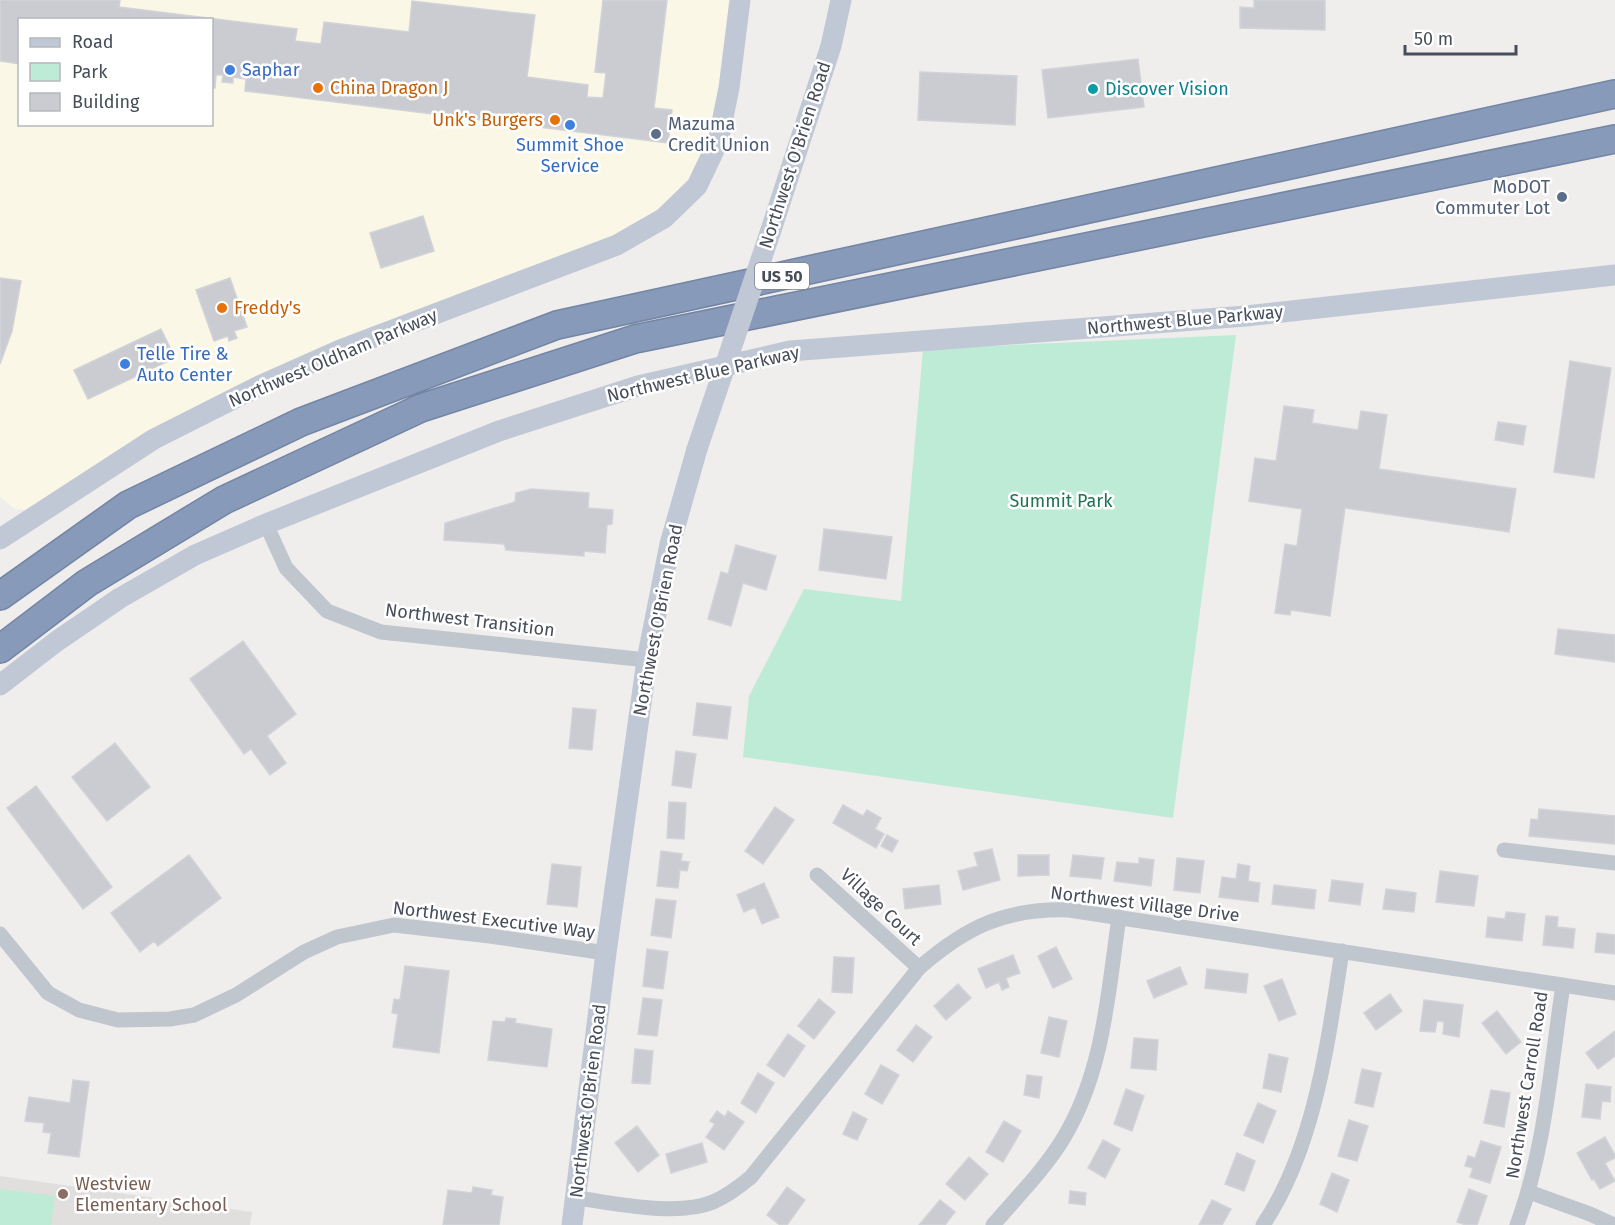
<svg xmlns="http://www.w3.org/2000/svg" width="1615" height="1225" font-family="'Fira Sans',sans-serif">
	<rect width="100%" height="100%" fill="#f0eded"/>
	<path fill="#faf7e7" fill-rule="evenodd" d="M 0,0 L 739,0 L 720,121 L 680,196 L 620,237 L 296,366 L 30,510 L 15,509 L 0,497 ZM 20,20 L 212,20 L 212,124 L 20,124 Z"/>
	<path fill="#e1dede" d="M 0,1176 L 252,1212 L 250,1225 L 0,1225 Z"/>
	<path fill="#beebd5" d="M 1236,335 L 1173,818 L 743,757 L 749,696 L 804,589 L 901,601 L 923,349 Z
		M 0,1189 L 55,1196 L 51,1225 L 0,1225 Z"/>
	<path fill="#caccd1" stroke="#d1d3d8" stroke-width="1.5" d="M 0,0 L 120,0 L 119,7 L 297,29 L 295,41 L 321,44 L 324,22 L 409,32 L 412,1 L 535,15 L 527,77 L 588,85 L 587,97 L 603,98 L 606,73 L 595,72 L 603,0 L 667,0 L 654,108 L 672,110 L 668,143 L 245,91 L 246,79 L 233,77 L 233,83 L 222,82 L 223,75 L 216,75 L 215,88 L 212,87 L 212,20 L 20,20 L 20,64 L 0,61 Z
		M 1254,0 L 1325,0 L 1325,30 L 1240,28 L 1240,7 L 1254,8 Z
		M 1138,59 L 1144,107 L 1048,118 L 1042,70 Z
		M 920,72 L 1017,76 L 1015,125 L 918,120 Z
		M 423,216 L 434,251 L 381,268 L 370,233 Z
		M 0,278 L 21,281 L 12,331 L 0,364 Z
		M 230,278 L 247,327 L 234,331 L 237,338 L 229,341 L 228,336 L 214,341 L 196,290 Z
		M 161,329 L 175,358 L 88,399 L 74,370 Z
		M 1570,361 L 1611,368 L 1594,478 L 1554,472 Z
		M 1284,406 L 1314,410 L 1312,423 L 1358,430 L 1361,411 L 1387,415 L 1379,469 L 1516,489 L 1509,532 L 1345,508 L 1330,616 L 1291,610 L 1290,615 L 1275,613 L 1285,544 L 1297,546 L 1302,509 L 1249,501 L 1255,458 L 1276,461 Z
		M 1498,422 L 1526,426 L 1523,445 L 1495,440 Z
		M 531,489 L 589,493 L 588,508 L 613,510 L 612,524 L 607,525 L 605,553 L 584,551 L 584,556 L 506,550 L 504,544 L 444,540 L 445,523 L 515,502 L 516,493 Z
		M 824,529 L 892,537 L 886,579 L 819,570 Z
		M 736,545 L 776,556 L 766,590 L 743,583 L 731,626 L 708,619 L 721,572 L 728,574 Z
		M 1558,629 L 1615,635 L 1615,662 L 1555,654 Z
		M 243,641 L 296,714 L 267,736 L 286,763 L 270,775 L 251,749 L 244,754 L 190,679 Z
		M 697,703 L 731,707 L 727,739 L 693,735 Z
		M 573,708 L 596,710 L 592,750 L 569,748 Z
		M 115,743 L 150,787 L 107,821 L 72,777 Z
		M 676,751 L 696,754 L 691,788 L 672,785 Z
		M 36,786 L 112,887 L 83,909 L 7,808 Z
		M 669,802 L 686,803 L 684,839 L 667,838 Z
		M 843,805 L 863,816 L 867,810 L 881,818 L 875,829 L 884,834 L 876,848 L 833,823 Z
		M 775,807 L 794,820 L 763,864 L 745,851 Z
		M 1539,809 L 1615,816 L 1615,844 L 1529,836 L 1531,819 L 1538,820 Z
		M 887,835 L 898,841 L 892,852 L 881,846 Z
		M 992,849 L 1000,880 L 963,890 L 958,871 L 978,866 L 974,853 Z
		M 661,851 L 682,854 L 681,861 L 689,862 L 687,871 L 680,870 L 678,888 L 657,886 Z
		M 189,855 L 221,898 L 158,946 L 154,941 L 140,952 L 111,913 Z
		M 1018,855 L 1049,855 L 1049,875 L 1018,876 Z
		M 1073,855 L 1104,858 L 1101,879 L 1070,876 Z
		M 1139,858 L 1154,860 L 1151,886 L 1114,881 L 1117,862 L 1139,864 Z
		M 1177,858 L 1204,861 L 1200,893 L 1174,890 Z
		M 552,864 L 581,867 L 577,907 L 547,904 Z
		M 1238,864 L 1250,866 L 1248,881 L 1260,883 L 1258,902 L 1219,897 L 1222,877 L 1236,879 Z
		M 1440,871 L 1478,876 L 1474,906 L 1436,902 Z
		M 1332,880 L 1363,884 L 1360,905 L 1329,901 Z
		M 764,883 L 779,917 L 762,924 L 755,907 L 744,912 L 737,895 Z
		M 939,885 L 941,904 L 905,909 L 903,889 Z
		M 1274,885 L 1316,890 L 1314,909 L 1272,904 Z
		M 1386,889 L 1416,893 L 1414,912 L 1383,909 Z
		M 656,899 L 676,901 L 671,938 L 651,935 Z
		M 1506,912 L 1525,914 L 1522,941 L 1486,937 L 1488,917 L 1505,919 Z
		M 1546,916 L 1558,917 L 1557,927 L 1575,929 L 1573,948 L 1543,945 Z
		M 1597,933 L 1615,935 L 1615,954 L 1595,952 Z
		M 1056,947 L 1072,979 L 1053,988 L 1038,956 Z
		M 647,949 L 668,952 L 663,989 L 643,986 Z
		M 1013,955 L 1020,973 L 1006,978 L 1009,987 L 1002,990 L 999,982 L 986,988 L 978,969 Z
		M 834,957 L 854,958 L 852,993 L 832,992 Z
		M 405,966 L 449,971 L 439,1053 L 393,1047 L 398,1014 L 392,1013 L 394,999 L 400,1000 Z
		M 1180,967 L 1187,984 L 1154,998 L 1147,981 Z
		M 1207,969 L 1248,974 L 1246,993 L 1205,988 Z
		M 1282,979 L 1296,1014 L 1279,1021 L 1264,986 Z
		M 958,984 L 971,998 L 946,1020 L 934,1006 Z
		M 1390,994 L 1402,1011 L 1376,1030 L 1364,1013 Z
		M 643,998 L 662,1000 L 657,1036 L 638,1034 Z
		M 819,999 L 835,1012 L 814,1039 L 798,1026 Z
		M 1424,1000 L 1463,1005 L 1459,1037 L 1443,1034 L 1444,1022 L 1437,1021 L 1435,1032 L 1420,1031 Z
		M 1497,1011 L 1521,1042 L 1506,1054 L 1482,1023 Z
		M 1049,1017 L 1067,1021 L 1059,1057 L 1041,1053 Z
		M 506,1018 L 516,1019 L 515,1023 L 552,1029 L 547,1067 L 488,1060 L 493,1021 L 505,1022 Z
		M 916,1025 L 932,1037 L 913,1062 L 897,1050 Z
		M 1615,1031 L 1615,1056 L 1598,1069 L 1586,1053 Z
		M 788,1034 L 805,1046 L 784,1077 L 767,1065 Z
		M 1134,1038 L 1158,1040 L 1156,1070 L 1131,1068 Z
		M 635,1049 L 653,1051 L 650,1084 L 632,1083 Z
		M 1269,1054 L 1288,1058 L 1281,1092 L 1263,1088 Z
		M 881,1065 L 899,1075 L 882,1104 L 865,1094 Z
		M 1362,1069 L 1381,1073 L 1373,1107 L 1355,1103 Z
		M 758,1073 L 774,1083 L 756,1113 L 741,1103 Z
		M 1027,1075 L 1042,1077 L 1039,1098 L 1024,1095 Z
		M 73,1080 L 89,1082 L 79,1157 L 48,1153 L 51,1133 L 43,1132 L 44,1123 L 25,1121 L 29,1097 L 70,1103 Z
		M 1586,1084 L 1611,1087 L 1610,1102 L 1602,1101 L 1600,1119 L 1582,1117 Z
		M 1126,1089 L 1144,1096 L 1132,1131 L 1114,1124 Z
		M 1491,1090 L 1510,1093 L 1504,1127 L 1484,1123 Z
		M 1258,1103 L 1276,1111 L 1263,1143 L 1244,1135 Z
		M 717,1111 L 725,1117 L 728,1111 L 744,1122 L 724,1150 L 706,1137 L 715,1124 L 710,1121 Z
		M 853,1112 L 867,1119 L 857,1140 L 843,1134 Z
		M 1349,1120 L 1368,1126 L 1357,1161 L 1338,1156 Z
		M 1004,1121 L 1021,1131 L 1003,1162 L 986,1152 Z
		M 637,1126 L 659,1155 L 638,1172 L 615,1143 Z
		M 1605,1137 L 1615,1155 L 1615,1158 L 1605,1163 L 1615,1181 L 1600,1189 L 1594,1179 L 1592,1180 L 1577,1153 Z
		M 1103,1140 L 1120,1149 L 1105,1178 L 1088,1168 Z
		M 1481,1141 L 1501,1147 L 1490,1183 L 1470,1177 L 1473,1168 L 1465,1166 L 1468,1156 L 1475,1158 Z
		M 702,1143 L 707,1162 L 671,1173 L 666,1154 Z
		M 1237,1153 L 1255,1161 L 1244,1191 L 1225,1184 Z
		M 969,1157 L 988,1174 L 965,1200 L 946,1184 Z
		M 1332,1173 L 1349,1180 L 1337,1212 L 1320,1204 Z
		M 473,1187 L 492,1190 L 491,1195 L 503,1197 L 499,1225 L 443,1225 L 448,1190 L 472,1193 Z
		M 787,1187 L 805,1200 L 787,1225 L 780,1225 L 767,1215 Z
		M 1469,1189 L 1487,1196 L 1477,1225 L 1466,1225 L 1457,1222 Z
		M 1070,1191 L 1086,1193 L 1085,1205 L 1069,1203 Z
		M 940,1200 L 955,1212 L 945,1225 L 919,1225 Z
		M 1212,1200 L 1231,1209 L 1222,1225 L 1199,1225 Z"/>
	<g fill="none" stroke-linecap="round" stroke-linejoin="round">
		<defs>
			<path id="highway" d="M 0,596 L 128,505 L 301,422 L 557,325 L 1615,94
				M 0,649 L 87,583 L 224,500 L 421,408 L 635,339 L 1615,139"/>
		</defs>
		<use href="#highway" stroke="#7385a4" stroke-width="30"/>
		<path stroke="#bfc6ce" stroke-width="15" d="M 266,524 L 286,568 L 327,611 L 381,632 L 647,660
			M 1504,850 L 1615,863
			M 817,875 L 919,968
			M 0,934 L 48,993 L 79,1010 L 118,1020 L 170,1019 L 194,1015 L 236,995 L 304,952 L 337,937 L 394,925 L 490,936 L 606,953
			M 1529,1192 L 1590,1214 L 1614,1225
			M 576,1198 C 616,1203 676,1217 713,1202 C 727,1196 739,1187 751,1177 L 919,968 C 966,927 1005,908 1069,910 L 1615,993
			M 993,1225 C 1017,1197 1044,1170 1063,1139 C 1104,1072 1108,992 1119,917
			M 1263,1225 C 1315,1148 1328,1041 1342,951
			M 1517,1225 C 1545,1150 1551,1064 1563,985"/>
		<path stroke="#c1c8d5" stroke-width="21" d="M 770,233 L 831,46 L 841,0
			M 0,539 L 154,439 L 259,386 L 340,350 L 617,245 L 664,218 L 697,186 L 718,142 L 729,88 L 740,0
			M 0,685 L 57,641 L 120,598 L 195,555 L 266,524 L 499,431 L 638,386 L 790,351 L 1246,316 L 1615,275
			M 572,1225 L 606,953 L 647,660 L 670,544 L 697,449"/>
		<use href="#highway" stroke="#889ab9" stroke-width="27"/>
		<path stroke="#c1c8d5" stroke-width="21" d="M 697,449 L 770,233"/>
	</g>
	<g fill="#3f7fe0" stroke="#fff" stroke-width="2">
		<circle cx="230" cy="70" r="6"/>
		<circle cx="570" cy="125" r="6"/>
		<circle cx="125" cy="364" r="6"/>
	</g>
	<g fill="#e8710a" stroke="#fff" stroke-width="2">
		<circle cx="318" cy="88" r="6"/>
		<circle cx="555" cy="120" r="6"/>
		<circle cx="222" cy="308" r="6"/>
	</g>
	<circle fill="#0f9aa8" stroke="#fff" stroke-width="2" cx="1093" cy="89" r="6"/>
	<g fill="#5c6f8a" stroke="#fff" stroke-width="2">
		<circle cx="656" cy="134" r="6"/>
		<circle cx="1562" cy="197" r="6"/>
	</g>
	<circle fill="#8d6e63" stroke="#fff" stroke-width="2" cx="63" cy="1194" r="6"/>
	<g text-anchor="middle" stroke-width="5" stroke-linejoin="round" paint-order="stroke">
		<rect fill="#fff" stroke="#7e838b" stroke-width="1.5" x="755" y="263" width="54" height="26" rx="4.5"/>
		<g font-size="16" font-weight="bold" fill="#474e59">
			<text x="782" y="282">US 50</text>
		</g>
		<g font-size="18" fill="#366cbe" stroke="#fff" text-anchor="start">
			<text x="242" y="76">Saphar</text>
			<text x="570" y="151" text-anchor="middle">Summit Shoe<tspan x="570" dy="21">Service</tspan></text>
			<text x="137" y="360">Telle Tire &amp;<tspan x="137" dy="21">Auto Center</tspan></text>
		</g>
		<g font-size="18" fill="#c56008" stroke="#fff" text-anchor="start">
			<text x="330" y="94">China Dragon J</text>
			<text x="543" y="126" text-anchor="end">Unk's Burgers</text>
			<text x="234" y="314">Freddy's</text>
		</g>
		<g font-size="18" fill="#0d838f" stroke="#fff" text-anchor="start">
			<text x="1105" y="95">Discover Vision</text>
		</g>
		<g font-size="18" fill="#4e5e75" stroke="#fff" text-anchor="start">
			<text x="668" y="130">Mazuma<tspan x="668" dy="21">Credit Union</tspan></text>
			<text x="1550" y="193" text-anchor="end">MoDOT<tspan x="1550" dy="21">Commuter Lot</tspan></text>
		</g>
		<g font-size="18" fill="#474e59" stroke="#fff">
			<text transform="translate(795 155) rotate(-72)" y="6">Northwest O'Brien Road</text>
			<text transform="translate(1185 320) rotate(-5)" y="6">Northwest Blue Parkway</text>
			<text transform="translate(333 358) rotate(-23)" y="6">Northwest Oldham Parkway</text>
			<text transform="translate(703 374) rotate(-13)" y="6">Northwest Blue Parkway</text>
			<text transform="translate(470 620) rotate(7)" y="6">Northwest Transition</text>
			<text transform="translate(658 620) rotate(-79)" y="6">Northwest O'Brien Road</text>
			<text transform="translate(1145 904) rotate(7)" y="6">Northwest Village Drive</text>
			<text transform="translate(881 907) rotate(43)" y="6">Village Court</text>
			<text transform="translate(494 920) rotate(7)" y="6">Northwest Executive Way</text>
			<text transform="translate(1527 1085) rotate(-81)" y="6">Northwest Carroll Road</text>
			<text transform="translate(588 1101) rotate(-83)" y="6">Northwest O'Brien Road</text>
		</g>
		<g font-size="18" fill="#1d7453" stroke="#fff">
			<text x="1061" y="507">Summit Park</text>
		</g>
		<g font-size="18" fill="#785e54" stroke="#fff" text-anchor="start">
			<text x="75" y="1190">Westview<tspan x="75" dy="21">Elementary School</tspan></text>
		</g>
	</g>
	<rect x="18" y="18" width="195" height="108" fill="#ffffff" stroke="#b5b8bd" stroke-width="1.5"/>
	<rect x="30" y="38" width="30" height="9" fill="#c1c8d5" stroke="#b5b8bd" stroke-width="1.5"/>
	<text x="72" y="48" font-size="18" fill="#474e59">Road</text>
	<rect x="30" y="63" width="30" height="18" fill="#beebd5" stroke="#b5b8bd" stroke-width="1.5"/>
	<text x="72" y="78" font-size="18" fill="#474e59">Park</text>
	<rect x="30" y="93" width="30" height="18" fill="#caccd1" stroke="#b5b8bd" stroke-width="1.5"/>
	<text x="72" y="108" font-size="18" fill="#474e59">Building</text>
	<path d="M1405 45v9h111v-9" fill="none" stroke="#474e59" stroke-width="3"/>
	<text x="1414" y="45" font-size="18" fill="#474e59" stroke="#ffffff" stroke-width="4.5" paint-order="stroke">50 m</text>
</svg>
